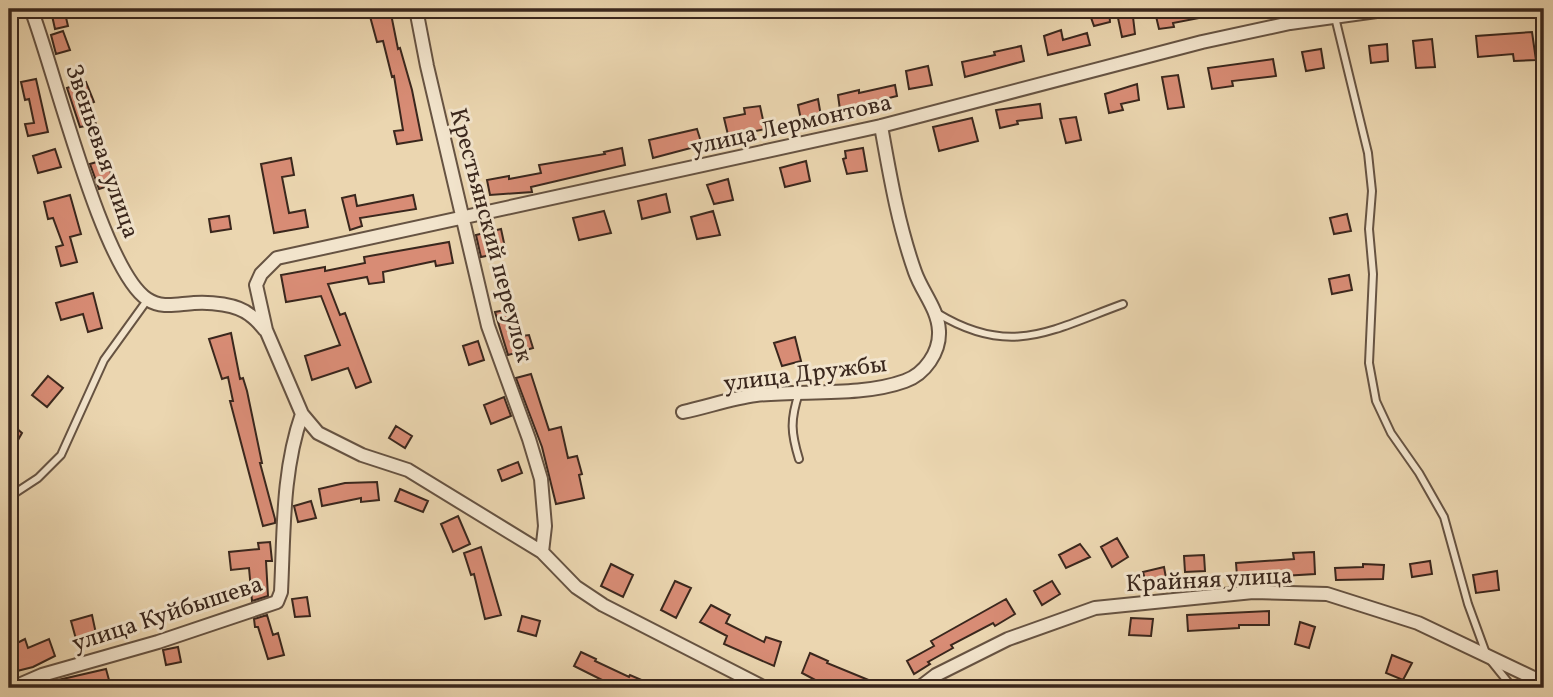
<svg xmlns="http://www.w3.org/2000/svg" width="1553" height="697" font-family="Vollkorn,serif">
	<rect width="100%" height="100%" fill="#ebd6b0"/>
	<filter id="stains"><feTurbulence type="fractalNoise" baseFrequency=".00286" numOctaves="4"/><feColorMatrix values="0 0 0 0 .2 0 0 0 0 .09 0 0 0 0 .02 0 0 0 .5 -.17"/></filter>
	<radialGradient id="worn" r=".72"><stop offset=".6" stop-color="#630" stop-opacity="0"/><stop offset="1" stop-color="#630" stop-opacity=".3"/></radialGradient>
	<path fill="#d88c75" stroke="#3a271d" stroke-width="2" d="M 64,9 L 68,26 L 55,29 L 51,11 Z
		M 368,9 L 390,9 L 398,49 L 400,48 L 412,90 L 422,140 L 397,144 L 394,131 L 403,130 L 394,76 L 392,77 L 383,41 L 377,42 Z
		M 1102,9 L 1109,9 L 1110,22 L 1094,26 L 1089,12 Z
		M 1173,9 L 1220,9 L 1220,14 L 1173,23 L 1174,27 L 1159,29 L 1155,12 Z
		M 1133,17 L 1135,34 L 1122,37 L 1118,18 Z
		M 1061,30 L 1063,40 L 1087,33 L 1090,45 L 1048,55 L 1044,36 Z
		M 63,31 L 70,50 L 56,54 L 51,35 Z
		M 1532,32 L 1536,60 L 1514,61 L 1513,54 L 1478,57 L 1476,36 Z
		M 1432,39 L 1435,67 L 1416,68 L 1413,41 Z
		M 1387,44 L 1388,61 L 1371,63 L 1369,46 Z
		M 1021,46 L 1024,61 L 965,77 L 962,62 L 995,55 L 994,52 Z
		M 1321,49 L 1324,68 L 1306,71 L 1302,52 Z
		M 1273,59 L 1276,76 L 1232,81 L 1233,86 L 1212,89 L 1208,68 Z
		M 928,66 L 932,85 L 909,89 L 906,71 Z
		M 1178,75 L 1184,107 L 1168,109 L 1162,77 Z
		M 36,79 L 48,132 L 28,136 L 25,124 L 34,123 L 29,99 L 25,100 L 21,82 Z
		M 86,82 L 94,102 L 89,104 L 96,124 L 80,127 L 67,88 Z
		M 1137,84 L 1139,100 L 1121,104 L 1123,110 L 1109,113 L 1105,94 Z
		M 895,85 L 897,96 L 840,110 L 838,95 L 859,90 L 859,93 Z
		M 818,99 L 821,116 L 801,120 L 798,105 Z
		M 1040,104 L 1042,118 L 1017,121 L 1018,124 L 1000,128 L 996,110 Z
		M 760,106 L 765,129 L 742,134 L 742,137 L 729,139 L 724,118 L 745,114 L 744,108 Z
		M 1076,117 L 1081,140 L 1066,143 L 1060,119 Z
		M 972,118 L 978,141 L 939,151 L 933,127 Z
		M 697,129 L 702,145 L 653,158 L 649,140 Z
		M 622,148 L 625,165 L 531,187 L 532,192 L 490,195 L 487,180 L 509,176 L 509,179 L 541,173 L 539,165 L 605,154 L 604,152 Z
		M 863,148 L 867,171 L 847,174 L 843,159 L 846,158 L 845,151 Z
		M 55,149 L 61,167 L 38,173 L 33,156 Z
		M 291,158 L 294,175 L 282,177 L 289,213 L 305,210 L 308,227 L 274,233 L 261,164 Z
		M 107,159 L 114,184 L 99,189 L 90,164 Z
		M 806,161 L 810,181 L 785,187 L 780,168 Z
		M 728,179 L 733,200 L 714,204 L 707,185 Z
		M 666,194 L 670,212 L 642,219 L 638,201 Z
		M 70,195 L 81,234 L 70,237 L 77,262 L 61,266 L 56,247 L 63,245 L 53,218 L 48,219 L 44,202 Z
		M 355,195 L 357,206 L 413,195 L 416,209 L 360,218 L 362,226 L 350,230 L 342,198 Z
		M 604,211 L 611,233 L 579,240 L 573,218 Z
		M 713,211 L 720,235 L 697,239 L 691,217 Z
		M 1347,214 L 1351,231 L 1334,234 L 1330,218 Z
		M 229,216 L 231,229 L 211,232 L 209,219 Z
		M 501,229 L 506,252 L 481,257 L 476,235 Z
		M 449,242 L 453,263 L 436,266 L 435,261 L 383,272 L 384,282 L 369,284 L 367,277 L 328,284 L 340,315 L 345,313 L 371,382 L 356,388 L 348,368 L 312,380 L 305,356 L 340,345 L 321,296 L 286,302 L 281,275 L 325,267 L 325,271 L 365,263 L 364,257 Z
		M 1349,275 L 1352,290 L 1332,294 L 1329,279 Z
		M 93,293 L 102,328 L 88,332 L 83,314 L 61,320 L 56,303 Z
		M 516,308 L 522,336 L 529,335 L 533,348 L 508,355 L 495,312 Z
		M 231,333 L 240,379 L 243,378 L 247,391 L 262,463 L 260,463 L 275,519 L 275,523 L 263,526 L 230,401 L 233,401 L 228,377 L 222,379 L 209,339 Z
		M 795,337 L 801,361 L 782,366 L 774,343 Z
		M 478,341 L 484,360 L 469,365 L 463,346 Z
		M 531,374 L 549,430 L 561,427 L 568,458 L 577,456 L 582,474 L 579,475 L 584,498 L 556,504 L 542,447 L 516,378 Z
		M 48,376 L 63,388 L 47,407 L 32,395 Z
		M 504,397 L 511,416 L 491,424 L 484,405 Z
		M 9,422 L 22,433 L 9,456 Z
		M 396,426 L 412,436 L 405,448 L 389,438 Z
		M 518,462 L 522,473 L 502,481 L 498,470 Z
		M 377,482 L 379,500 L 361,502 L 361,498 L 322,506 L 319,489 L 345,483 Z
		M 400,489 L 428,501 L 423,512 L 395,501 Z
		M 311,501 L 316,518 L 298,522 L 294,506 Z
		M 458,516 L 470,544 L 453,552 L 441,524 Z
		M 1117,538 L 1128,557 L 1112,567 L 1101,547 Z
		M 270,542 L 272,561 L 266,561 L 268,596 L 252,601 L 249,568 L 231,570 L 229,552 L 259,549 L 258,543 Z
		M 1080,544 L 1090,557 L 1066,568 L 1059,555 Z
		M 481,547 L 501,615 L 485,619 L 474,574 L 471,575 L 464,553 Z
		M 1314,552 L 1315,574 L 1265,577 L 1265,574 L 1237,576 L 1236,563 L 1294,559 L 1293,553 Z
		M 1204,555 L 1205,571 L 1185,572 L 1184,556 Z
		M 1430,561 L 1432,574 L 1412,577 L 1410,564 Z
		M 611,564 L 633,575 L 623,597 L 601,586 Z
		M 1363,564 L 1384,565 L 1383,579 L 1336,580 L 1335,568 L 1363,567 Z
		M 1164,567 L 1166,578 L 1146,583 L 1143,572 Z
		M 1497,571 L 1499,590 L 1476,593 L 1473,575 Z
		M 675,581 L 691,588 L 676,618 L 661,610 Z
		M 1052,581 L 1060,594 L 1042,605 L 1034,591 Z
		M 307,597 L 310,616 L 295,617 L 292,599 Z
		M 1006,599 L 1015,614 L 995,626 L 993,623 L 951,645 L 953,648 L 928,662 L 930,664 L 914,674 L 907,661 L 934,646 L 931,641 Z
		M 711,605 L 730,615 L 726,623 L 764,642 L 766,637 L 781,642 L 774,666 L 724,644 L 727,636 L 700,622 Z
		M 1269,611 L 1269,625 L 1239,625 L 1239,628 L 1188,631 L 1187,615 Z
		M 92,615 L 98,643 L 79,650 L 71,621 Z
		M 267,615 L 273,635 L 278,633 L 284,655 L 268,659 L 258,627 L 255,627 L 254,619 Z
		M 522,616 L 540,621 L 536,636 L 518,631 Z
		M 1131,618 L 1153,619 L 1151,636 L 1129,635 Z
		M 1300,622 L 1315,627 L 1309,648 L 1295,644 Z
		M 25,639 L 28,648 L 49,639 L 55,656 L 33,667 L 17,671 L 9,647 Z
		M 178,647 L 181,662 L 166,665 L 163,650 Z
		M 581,652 L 596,659 L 595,661 L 629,677 L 630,675 L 660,688 L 618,688 L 574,666 Z
		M 810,653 L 828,661 L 827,663 L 888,688 L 853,688 L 842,683 L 840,688 L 836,688 L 819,682 L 802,673 Z
		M 1392,655 L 1412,663 L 1403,680 L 1386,673 Z
		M 106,669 L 109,680 L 73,688 L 42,688 L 41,685 L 45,683 Z"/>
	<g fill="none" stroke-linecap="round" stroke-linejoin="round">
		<defs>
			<path id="service" d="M 1333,9 L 1368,153 L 1372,191 L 1369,229 L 1373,274 L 1369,363 L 1376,401 L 1391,433 L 1419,473 L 1444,517 L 1468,604 L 1487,656 L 1508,682 L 1509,688
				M 937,313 C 1011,358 1051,330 1123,304
				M 799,459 C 791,433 790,420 799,393
				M 9,497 L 38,478 L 61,455 L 104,360 L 148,299"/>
			<path id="minor" d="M 31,9 C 54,68 102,269 147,299 C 162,309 177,304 194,303 C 210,302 237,304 250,315 C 256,319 261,325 265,330
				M 416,9 L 427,66 L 488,326 L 529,439 L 541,479 L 545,526 L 542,552
				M 683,412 C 707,407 732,398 756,395 C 803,390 861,397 905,381 C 925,374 940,352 939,331 C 938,309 922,292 915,272 C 898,224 890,176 881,126
				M 12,688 L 42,675 L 158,642 L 277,602 L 281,592 C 284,533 282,471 302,414
				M 765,688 L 603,605 L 576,587 L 542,552 L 408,470 L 362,455 L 318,433 L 302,414 L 266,330 L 256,285 L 261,274 L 277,258 L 881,126 L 1202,42 L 1290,23 L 1391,9
				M 919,688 L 936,675 L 1008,639 L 1095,608 L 1253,592 L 1327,594 L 1418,623 L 1544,683"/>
		</defs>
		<use href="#service" stroke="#665342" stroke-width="10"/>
		<use href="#minor" stroke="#665342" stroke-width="16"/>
		<use href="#service" stroke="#f2e4cc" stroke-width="6"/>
		<use href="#minor" stroke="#f2e4cc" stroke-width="12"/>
	</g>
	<g text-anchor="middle" stroke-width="6" stroke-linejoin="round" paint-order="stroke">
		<g font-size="24" fill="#3a271d" stroke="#f2e4cc">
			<text transform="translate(791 124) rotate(-13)" y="8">улица Лермонтова</text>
			<text transform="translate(103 151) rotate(71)" y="8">Звеньевая улица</text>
			<text transform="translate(492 235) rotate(75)" y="8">Крестьянский переулок</text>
			<text transform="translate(805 373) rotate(-7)" y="8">улица Дружбы</text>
			<text transform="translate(1209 579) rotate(-3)" y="8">Крайняя улица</text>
			<text transform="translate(167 613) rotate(-18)" y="8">улица Куйбышева</text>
		</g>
	</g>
	<rect width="1553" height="697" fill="none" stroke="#ebd6b0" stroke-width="35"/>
	<rect x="10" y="10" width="1532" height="676" fill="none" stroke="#3a271d" stroke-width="3.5"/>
	<rect x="18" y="18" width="1518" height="662" fill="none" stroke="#3a271d" stroke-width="2"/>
	<rect width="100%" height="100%" filter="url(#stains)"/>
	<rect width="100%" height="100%" fill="url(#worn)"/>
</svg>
